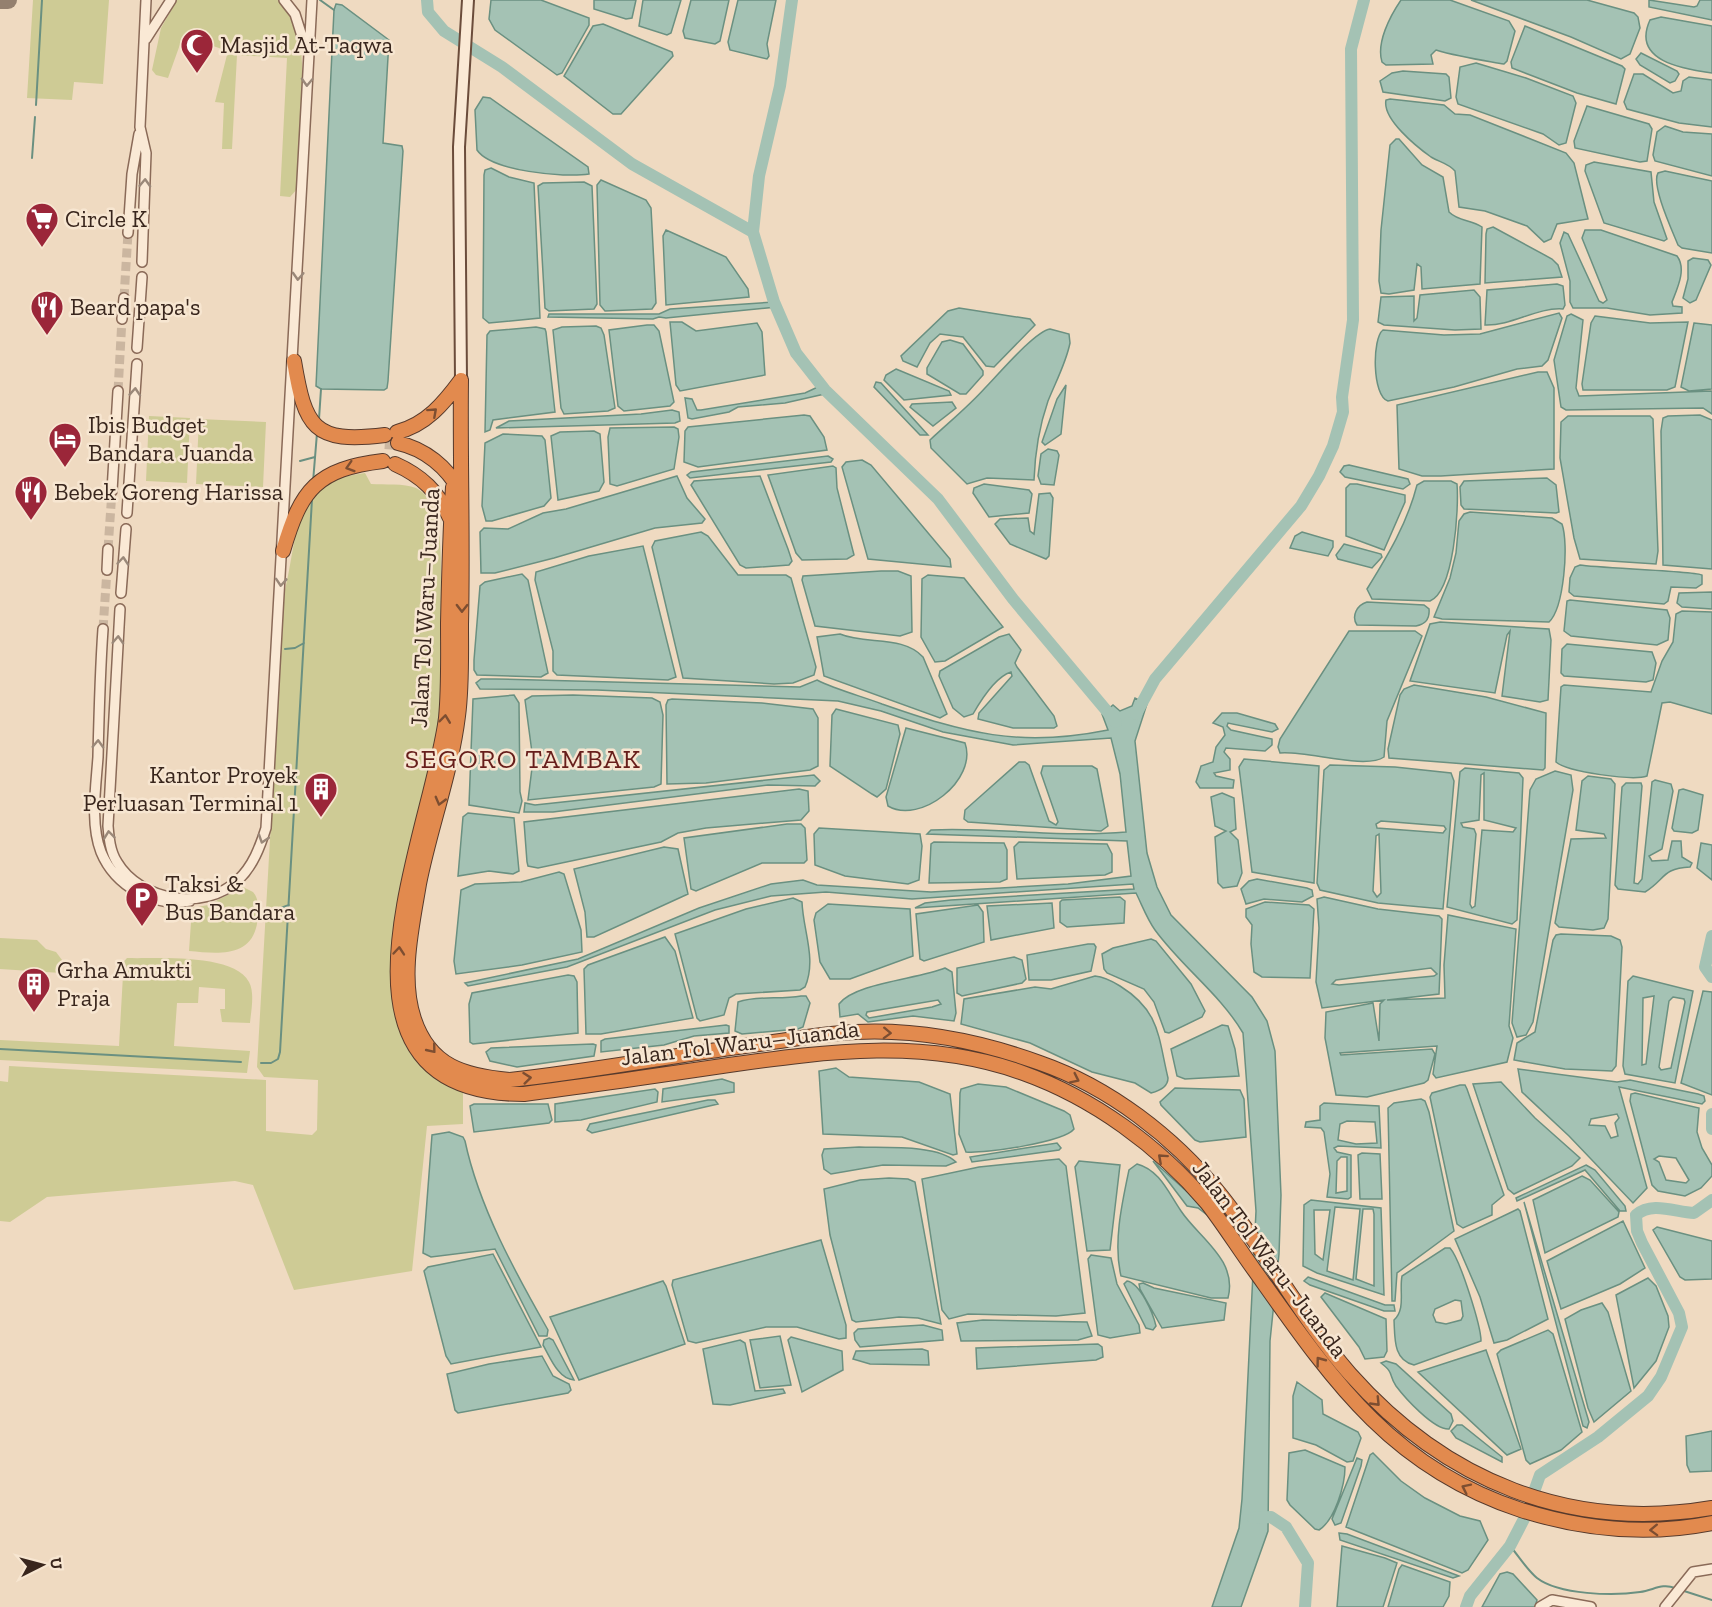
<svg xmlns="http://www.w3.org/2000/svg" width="1712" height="1607" font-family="'Zilla Slab',serif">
	<rect width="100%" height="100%" fill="#efdac1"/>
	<path fill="#cecb95" d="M 33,0 L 109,0 L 103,84 L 74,82 L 72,100 L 27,98 Z
		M 177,0 L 278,0 C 283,5 289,11 293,18 C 310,50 300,149 298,188 L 290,197 L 280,196 L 287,58 L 237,55 L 232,149 L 222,149 L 224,103 L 215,102 L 228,51 L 183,36 L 168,78 L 156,75 L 152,70 L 161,28 Z
		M 149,416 L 190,418 L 187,483 L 146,481 Z
		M 199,419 L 266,422 L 263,487 L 196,484 Z
		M 365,473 L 371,484 C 384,485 404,483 416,488 C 442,500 441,553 441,576 C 440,637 444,697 434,757 C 431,773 424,789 420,805 C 408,849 398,893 394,938 C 388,1005 391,1065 463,1092 L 463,1124 L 427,1126 L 412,1271 L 294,1290 L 253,1185 L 235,1181 L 47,1197 L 10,1222 L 0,1221 L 0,1081 L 8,1082 L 9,1066 L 266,1080 L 266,1131 L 312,1135 L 317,1130 L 318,1080 L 264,1077 L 257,1067 L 284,594 C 299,537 289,482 365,473 Z
		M 243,887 L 253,892 C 259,899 258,906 258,915 C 256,958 221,954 189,951 L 192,908 L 208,905 Z
		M 0,938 L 37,940 L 46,949 L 56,952 L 62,960 L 61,973 L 0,969 Z
		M 127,958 C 156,959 234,953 249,982 C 255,993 251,1011 250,1023 L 222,1022 L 220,1009 L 225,1009 L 225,989 L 199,987 L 198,1003 L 177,1003 L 174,1046 L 250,1051 L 247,1073 L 0,1060 L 0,1040 L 119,1046 L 123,975 L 120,974 L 120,966 Z"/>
	<path fill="#a4c2b4" stroke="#6a9081" stroke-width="1.5" fill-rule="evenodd" d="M 491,0 L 541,0 L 589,18 L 589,25 L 562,73 L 557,75 L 495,30 L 489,19 Z
		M 594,0 L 636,0 L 632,18 L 626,19 L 594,9 Z
		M 643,0 L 681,0 L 671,33 L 667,35 L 639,26 Z
		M 691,0 L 729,0 L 720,41 L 715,44 L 685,38 L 683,31 Z
		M 738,0 L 776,0 L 767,44 L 769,56 L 767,59 L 730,50 L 728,42 Z
		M 1401,0 L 1450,0 L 1509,21 L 1515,31 L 1507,61 L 1504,64 C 1481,60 1459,57 1436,50 L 1431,55 L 1433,64 L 1386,65 L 1382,62 C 1376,43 1390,16 1401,0 Z
		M 1471,0 L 1587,0 L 1634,13 L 1638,17 L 1640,28 L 1630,54 L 1621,59 L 1571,37 Z
		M 1649,0 L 1694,7 L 1697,6 L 1700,0 L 1712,0 L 1712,20 L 1649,7 Z
		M 336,4 L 342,5 L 389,40 L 383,143 L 402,146 L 403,151 L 388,381 L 387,388 L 384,390 L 321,389 L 316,386 L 334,10 Z
		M 1661,17 L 1712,26 L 1712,73 C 1683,69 1631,61 1650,20 Z
		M 603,24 L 672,52 L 673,56 L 621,114 L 613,114 L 564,76 L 593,26 Z
		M 1525,26 L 1622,66 L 1625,69 L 1616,104 L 1577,93 L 1512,68 L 1511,62 Z
		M 1641,53 L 1677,71 L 1679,74 L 1675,81 L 1670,83 L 1640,65 L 1636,59 Z
		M 1476,63 L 1526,78 L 1573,96 L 1576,103 L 1566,143 L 1559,145 L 1543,134 L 1458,104 L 1456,97 L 1460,67 Z
		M 1403,71 L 1446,74 L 1449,77 L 1451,98 L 1445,101 L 1383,92 L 1380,81 L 1392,73 Z
		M 1634,74 L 1643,74 L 1673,93 L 1681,91 L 1683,81 L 1689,77 L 1712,80 L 1712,127 L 1679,123 L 1627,109 L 1624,102 Z
		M 483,97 L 490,98 L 588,167 L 589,174 C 564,178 491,171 477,150 L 475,110 Z
		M 1390,99 L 1444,105 L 1455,114 L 1470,115 L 1566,153 L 1574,163 L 1588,219 L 1557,224 L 1551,239 L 1544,242 L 1527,226 L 1485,211 L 1459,207 L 1455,171 C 1448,163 1439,162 1431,157 C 1417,147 1382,119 1386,100 Z
		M 1587,106 L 1649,124 L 1652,129 L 1647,161 L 1640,162 L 1575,148 L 1574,141 Z
		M 1665,126 L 1683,132 L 1712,134 L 1712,176 L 1655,161 L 1653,155 L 1657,132 Z
		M 1396,139 L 1399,139 L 1422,165 L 1443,177 L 1449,212 C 1459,222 1471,219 1482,227 L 1480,284 L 1422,289 L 1421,267 L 1417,264 L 1414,290 L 1389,294 L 1381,293 L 1379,281 L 1381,230 L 1390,145 Z
		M 1594,162 L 1651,172 L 1654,202 L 1667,239 L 1664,241 L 1604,223 L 1585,171 L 1586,165 Z
		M 491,168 L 509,177 L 534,183 L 540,318 L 489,323 L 483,318 L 484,175 L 485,170 Z
		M 1665,171 L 1712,181 L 1712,253 L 1682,248 L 1678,245 C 1672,230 1651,185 1658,173 Z
		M 601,180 L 646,200 L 651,208 L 656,303 L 652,309 L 605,311 L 600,305 L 597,185 Z
		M 584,182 L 592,186 L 597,304 L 594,309 L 549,311 L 545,308 L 538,186 L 543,183 Z
		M 1493,227 L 1552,259 L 1558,265 L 1562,277 L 1485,283 L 1486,234 L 1487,229 Z
		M 666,230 L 726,257 L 748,289 L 749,297 L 666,305 L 663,236 Z
		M 1585,230 L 1601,230 L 1677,256 C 1687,269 1677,289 1672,302 L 1673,306 L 1682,307 L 1682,313 L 1650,315 L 1607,308 L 1573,308 L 1570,302 L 1570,281 L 1560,243 L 1564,232 L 1568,234 L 1599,301 L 1603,303 L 1607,300 L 1582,238 Z
		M 1693,258 L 1708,260 L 1711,265 L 1696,300 L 1690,303 L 1683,298 L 1688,279 L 1688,261 Z
		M 1557,284 L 1563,286 L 1565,305 L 1563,309 C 1537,307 1512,326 1485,325 L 1487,290 Z
		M 1474,290 L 1480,297 L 1481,329 L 1455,330 L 1384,325 L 1378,322 L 1381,297 L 1414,296 L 1414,321 L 1417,318 L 1420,295 Z
		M 774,302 L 776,307 L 666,318 L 659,317 L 653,319 L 548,317 L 549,314 L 659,314 L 670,309 Z
		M 959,308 L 1030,319 L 1035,325 L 994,367 L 986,366 L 963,337 L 940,334 L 930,343 L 917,367 L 903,361 L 901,356 L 948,311 Z
		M 1559,313 L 1562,318 L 1548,360 L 1542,366 L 1517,369 L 1454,387 L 1388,401 C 1372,396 1372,338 1383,330 L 1444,335 L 1480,334 Z
		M 1571,314 L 1583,320 L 1576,388 L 1579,396 L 1712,391 L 1712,414 L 1703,408 L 1566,410 L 1561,407 L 1554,360 L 1567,316 Z
		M 1595,316 L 1650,323 L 1688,322 L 1675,387 L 1667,390 L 1583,390 L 1582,384 L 1591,323 Z
		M 670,322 L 682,322 L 696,331 L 757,323 L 762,332 L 765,375 L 680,391 L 676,385 Z
		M 1694,323 L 1712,325 L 1712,389 L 1689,391 L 1681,387 Z
		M 647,325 L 654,325 L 659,331 L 674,402 L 670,406 L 624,411 L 618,406 L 609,330 Z
		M 596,326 L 601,328 L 604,335 L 615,408 L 608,411 L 564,414 L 561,408 L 553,330 L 562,327 Z
		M 536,327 L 545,329 L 546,332 L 555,412 L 493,420 L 490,430 L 485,432 L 487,335 L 490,331 Z
		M 1050,329 L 1069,334 L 1070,343 C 1066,363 1056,381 1048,401 C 1039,427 1035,453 1034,480 L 987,478 L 967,484 L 931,448 L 930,440 C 948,423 968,407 985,388 C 997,376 1035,331 1050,329 Z
		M 950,340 L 963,344 L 983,371 L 983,375 L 966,394 L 960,394 L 927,374 L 927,368 L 942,342 Z
		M 896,369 L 949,391 L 951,395 L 904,400 L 884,380 L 886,375 Z
		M 1538,372 L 1547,372 L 1554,388 L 1554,469 L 1441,476 L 1422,476 L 1399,469 L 1397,405 Z
		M 876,382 L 881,383 L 928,435 L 920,435 L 874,387 Z
		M 822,385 L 829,393 L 785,403 L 738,407 L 729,412 L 692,419 L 688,418 L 685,398 L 692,399 L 697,410 L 701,410 L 805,393 Z
		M 1066,385 L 1061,434 L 1045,445 L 1042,442 L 1057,399 Z
		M 952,402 L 956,408 L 933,426 L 910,407 L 912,404 Z
		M 672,410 L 679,412 L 680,421 L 675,423 L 496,428 L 509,421 L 641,414 Z
		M 804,415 L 810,416 L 824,437 L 827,450 L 698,467 L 684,462 L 685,431 L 688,427 Z
		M 1568,416 L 1650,416 L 1653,419 L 1658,551 L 1656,564 L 1580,559 L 1574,538 L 1560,458 L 1561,422 Z
		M 1668,416 L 1700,415 L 1712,420 L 1712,569 L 1663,565 L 1661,431 L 1663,418 Z
		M 674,427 L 678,429 L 679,437 L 674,469 L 617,486 L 610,484 L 608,437 L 610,428 Z
		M 560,432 L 594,431 L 600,434 L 604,482 L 599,491 L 558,500 L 551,436 Z
		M 503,434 L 542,436 L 545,440 L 551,498 L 544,506 L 492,521 L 486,521 L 482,506 L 485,443 Z
		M 1048,449 L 1057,451 L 1059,455 L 1054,485 L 1041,484 L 1038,476 L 1041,454 Z
		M 828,456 L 833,459 L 831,462 L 690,478 L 687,475 L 691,472 Z
		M 862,460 L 871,465 L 950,559 L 951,567 L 868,559 L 842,467 L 846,462 Z
		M 1349,465 L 1408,479 L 1410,484 L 1403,489 L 1345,477 L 1340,472 L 1344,466 Z
		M 833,466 L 836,468 L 837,488 L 854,555 L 847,559 L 802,560 L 796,553 L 768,475 Z
		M 677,476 L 687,498 L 705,519 L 702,523 L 655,528 L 554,558 L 495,573 L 481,573 L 480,532 L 484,528 L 508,529 L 543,513 L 566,509 Z
		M 760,476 L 788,549 L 792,561 L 789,565 L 746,568 L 740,565 L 691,485 L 694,481 Z
		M 1547,478 L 1556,485 L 1559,512 L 1556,513 L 1464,509 L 1461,505 L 1460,487 L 1464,481 Z
		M 1424,481 L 1451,481 L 1457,484 C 1459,509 1454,591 1430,601 L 1372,599 L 1367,589 C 1388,555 1407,524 1417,485 Z
		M 984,484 L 1029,490 L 1032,494 L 1029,513 L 989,517 L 973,493 L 974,488 Z
		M 1357,484 L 1405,495 L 1405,502 L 1384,550 L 1346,536 L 1346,488 L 1350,484 Z
		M 1050,493 L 1053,498 L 1049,556 L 1046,559 L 1010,544 L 995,524 L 1000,519 L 1028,518 L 1030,531 L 1034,534 L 1039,494 Z
		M 1470,512 L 1552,518 L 1562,524 C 1569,544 1564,608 1549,622 L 1442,619 L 1434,617 L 1450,578 L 1456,553 L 1459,521 L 1464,514 Z
		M 701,532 L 708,536 L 738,575 L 786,575 L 791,578 L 816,667 L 814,675 L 793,683 L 774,684 L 683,678 L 652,547 L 655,541 Z
		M 1302,532 L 1333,541 L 1333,547 L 1328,556 L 1290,548 L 1295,536 Z
		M 1344,544 L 1381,554 L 1382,557 L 1372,568 L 1338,559 L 1336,555 Z
		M 643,546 L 676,677 L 668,680 L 557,675 L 553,671 L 553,651 L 535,580 L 536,572 L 589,556 Z
		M 1580,565 C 1597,568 1697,571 1702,575 L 1702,584 L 1696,588 L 1671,587 L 1668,601 L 1664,604 L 1574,596 L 1569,592 L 1570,578 L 1575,567 Z
		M 881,571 L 898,571 L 911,576 L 912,632 L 900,636 L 815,626 L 802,580 L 803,576 Z
		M 522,574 L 528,580 L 548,673 L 541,677 L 477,675 L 474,670 L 474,660 L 480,586 L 485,582 Z
		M 928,575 L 964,578 L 1003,627 L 945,661 L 935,662 L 921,637 L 922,579 Z
		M 1712,592 L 1712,609 L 1682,607 L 1677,603 L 1679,593 Z
		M 1570,600 L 1667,610 L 1670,618 L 1668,640 L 1657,645 L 1571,636 L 1564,631 L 1567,601 Z
		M 1367,602 L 1424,605 L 1429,609 C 1430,619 1426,624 1416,626 L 1357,625 C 1351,616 1357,605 1367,602 Z
		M 1682,611 L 1712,612 L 1712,714 L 1670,702 L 1662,703 L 1647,776 C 1633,781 1567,772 1556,762 L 1561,687 L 1564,685 L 1651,692 L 1662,661 L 1673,642 L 1676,614 Z
		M 1440,622 L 1549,629 L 1551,640 L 1548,700 L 1540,702 L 1502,696 L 1510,631 L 1507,635 L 1495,693 L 1410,681 L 1430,624 Z
		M 1349,631 L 1415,631 L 1422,636 L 1387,721 L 1384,757 C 1365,770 1305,750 1280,753 L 1278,747 L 1280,739 Z
		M 840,634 C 866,645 903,635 923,657 L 947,714 L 940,718 L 824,676 L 817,637 Z
		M 1009,634 L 1021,650 L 1015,663 L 1017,667 L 1054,716 L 1057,726 L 1054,728 L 1013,728 L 978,719 L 979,713 L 1012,676 L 1011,672 C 995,677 981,700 973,714 L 964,717 L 953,708 L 939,676 L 940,671 L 999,637 Z
		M 1567,644 L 1652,652 L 1656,663 L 1653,680 L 1646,682 L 1564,676 L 1561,673 L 1562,649 Z
		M 496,679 L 800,687 L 817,680 C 837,690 861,696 882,704 C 965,733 1019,748 1108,730 L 1102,714 L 1113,705 L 1120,711 L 1132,706 L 1135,698 L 1147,704 L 1135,741 L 1147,853 L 1157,887 L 1171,915 L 1252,997 L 1267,1021 L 1275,1051 L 1281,1195 L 1279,1254 L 1270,1341 L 1268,1531 L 1241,1607 L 1212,1607 L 1239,1528 L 1242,1499 L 1256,1211 L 1243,1033 C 1220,994 1182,967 1155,930 C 1147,919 1142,905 1136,893 L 915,908 L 925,903 L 951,900 L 1134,889 L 1133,884 L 912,899 L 826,892 L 771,896 L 715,910 L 567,967 L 468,986 L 465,983 L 578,959 L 699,908 L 771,884 L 803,880 L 817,885 L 931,892 L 1068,884 L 1131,876 L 1127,841 L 927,834 L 931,830 C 996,827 1061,838 1126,832 L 1120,774 L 1111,738 L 1013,745 L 943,732 L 881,711 L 838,701 L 597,690 L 480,689 L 476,683 L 481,679 Z
		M 1414,685 L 1486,697 L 1546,713 L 1545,768 L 1543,770 L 1389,758 L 1388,749 L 1400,695 L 1404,689 Z
		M 514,695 L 519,703 L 520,792 L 522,801 L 519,813 L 469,805 L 473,699 Z
		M 573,695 L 652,698 L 660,702 L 663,715 L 661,784 L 654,787 L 528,800 L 533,760 L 525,700 L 532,696 Z
		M 672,699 L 762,703 L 813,709 L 818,718 L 818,766 L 810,770 L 706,783 L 667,784 L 666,705 L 668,700 Z
		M 836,709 L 898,725 L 900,734 L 886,789 L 877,797 L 872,794 L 830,766 L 832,715 Z
		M 1222,713 L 1237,713 L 1275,724 L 1278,729 L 1272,732 L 1228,723 L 1227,726 L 1231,730 L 1272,739 L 1272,745 L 1265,751 L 1226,748 L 1224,752 L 1230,759 L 1230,770 L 1214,773 L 1216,776 L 1234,780 L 1233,788 L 1200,788 L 1196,782 L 1201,766 L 1213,762 L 1216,747 L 1225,735 L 1223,727 L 1213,723 Z
		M 906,728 L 965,743 C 978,780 920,825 888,806 L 886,797 Z
		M 1244,759 L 1319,766 L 1314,883 L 1252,872 L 1239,767 Z
		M 1019,762 L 1025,762 L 1029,765 L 1049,821 L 1056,825 L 1058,822 L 1041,773 L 1043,766 L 1092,766 L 1097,769 L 1108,826 L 1101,831 L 968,822 L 964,819 L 965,810 Z
		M 1330,765 L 1395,767 L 1451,773 L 1454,781 L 1443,909 L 1378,903 L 1320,890 L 1317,883 L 1324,770 ZM 1381,821 L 1444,826 L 1446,829 L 1443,833 L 1377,828 L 1376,824 ZM 1379,834 L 1381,893 L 1377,897 L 1373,891 L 1376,836 Z
		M 1465,768 L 1519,773 L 1523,778 L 1517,920 L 1512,924 L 1447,907 L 1460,772 ZM 1484,773 L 1484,820 L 1516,828 L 1513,832 L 1482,830 L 1475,906 L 1472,908 L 1470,904 L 1476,834 L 1474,829 L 1463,827 L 1461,823 L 1479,820 L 1481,775 Z
		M 1555,771 L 1571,775 L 1573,790 L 1533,1022 L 1526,1035 L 1517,1037 L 1512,1023 L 1530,790 L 1536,779 Z
		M 814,775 L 820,781 L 815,786 L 768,785 L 553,812 L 524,812 L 525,803 L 535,805 Z
		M 1588,776 L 1611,779 L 1615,784 L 1608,919 L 1604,928 L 1593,930 L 1559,927 L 1555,923 L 1571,839 L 1606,838 L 1604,834 L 1576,830 L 1582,781 Z
		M 1655,780 L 1671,784 L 1673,791 L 1662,849 L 1649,856 L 1652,861 L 1668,860 L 1672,841 L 1681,841 L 1682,857 L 1692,863 L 1690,867 C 1662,868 1665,880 1645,892 L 1618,889 L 1615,885 L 1622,787 L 1626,783 L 1641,783 L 1642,786 L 1634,883 L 1638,884 L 1642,879 L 1652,782 Z
		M 799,789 L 808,791 L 809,811 L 801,820 L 706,828 L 678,833 L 661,842 L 538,868 L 528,866 L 527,862 L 524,822 Z
		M 1683,789 L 1703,795 L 1698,830 L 1692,833 L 1674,831 L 1672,828 L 1679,790 Z
		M 1222,793 L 1234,798 L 1236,829 L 1230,832 L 1238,840 L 1242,873 L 1237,886 L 1223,888 L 1218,883 L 1215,837 L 1226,831 L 1215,826 L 1211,797 Z
		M 468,813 L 514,818 L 519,871 L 513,874 L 489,871 L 458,876 L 463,817 Z
		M 787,824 L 801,824 L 805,828 L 807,860 L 804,863 L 762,863 L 696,891 L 691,889 L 684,838 Z
		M 819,828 L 920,834 L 922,846 L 919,880 L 908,884 L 845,876 L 815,865 L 814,834 Z
		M 934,842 L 1004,843 L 1007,850 L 1007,879 L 1000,882 L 929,883 L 931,844 Z
		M 1019,842 L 1107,844 L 1112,854 L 1112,872 L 1105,875 L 1017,879 L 1014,847 Z
		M 1701,843 L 1712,845 L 1712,880 L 1697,868 Z
		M 664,847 L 678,849 L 688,894 L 594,937 L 587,937 L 585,912 L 574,869 Z
		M 559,872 L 564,874 L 581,930 L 582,952 L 522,965 L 456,974 L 454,961 L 461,890 L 475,884 L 521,882 Z
		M 1257,879 L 1307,888 L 1312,890 L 1313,896 L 1302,902 L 1264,899 L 1246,904 L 1241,889 L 1249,881 Z
		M 1120,897 L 1125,901 L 1124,923 L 1067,927 L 1060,922 L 1060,902 L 1062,900 Z
		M 1324,897 L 1378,909 L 1439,916 L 1442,919 L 1439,994 L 1387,1000 L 1445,998 L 1444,965 L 1448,915 L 1516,929 L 1509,1026 L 1513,1038 L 1507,1062 L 1436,1078 L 1433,1074 L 1437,1046 L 1340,1053 L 1341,1055 L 1432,1049 L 1435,1054 L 1428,1080 L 1424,1083 L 1367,1097 L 1336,1095 L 1325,1038 L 1326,1012 L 1373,1003 L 1379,1041 L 1380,1004 L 1384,1000 L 1322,1008 L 1316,982 L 1319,928 L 1317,899 ZM 1431,968 L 1437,974 L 1434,976 L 1339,985 L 1332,984 L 1336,980 Z
		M 793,898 L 802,902 C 803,931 817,959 805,987 L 800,990 L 736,994 L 729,998 L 724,1015 L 700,1021 L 697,1018 L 675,934 L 746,909 Z
		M 1265,902 L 1309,905 L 1314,909 L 1310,978 L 1262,977 L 1254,972 L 1251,944 L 1252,925 L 1246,917 L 1246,909 Z
		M 1052,903 L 1054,928 L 991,940 L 987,906 Z
		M 828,904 L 910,909 L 913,956 L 850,979 L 830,979 L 820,962 L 814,920 L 816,913 Z
		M 978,905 L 983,912 L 984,942 L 924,961 L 920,959 L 916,914 Z
		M 1561,934 L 1611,936 L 1620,940 L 1622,947 L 1616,1066 L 1612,1071 L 1565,1069 L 1514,1060 L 1517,1043 L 1535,1032 L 1553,940 L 1556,935 Z
		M 665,937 L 675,951 L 693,1018 L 601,1034 L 586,1034 L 584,969 L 588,965 Z
		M 1151,939 L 1156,941 L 1191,984 L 1205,1011 L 1202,1017 L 1169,1033 L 1165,1032 L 1154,1002 L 1144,989 L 1107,973 L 1104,969 L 1102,954 L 1113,948 Z
		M 1088,944 L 1094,944 L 1096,947 L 1091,971 L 1051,980 L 1029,980 L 1027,955 Z
		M 1014,957 L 1022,960 L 1026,979 L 1022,983 L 962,996 L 957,993 L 957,968 Z
		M 945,968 L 952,972 L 956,1013 L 954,1021 L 913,1016 L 868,1022 L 858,1014 L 840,1017 L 839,1004 C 854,983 919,979 945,968 ZM 938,1000 L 941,1004 L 932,1007 L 869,1018 L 866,1015 L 867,1012 Z
		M 568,975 L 574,976 L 577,982 L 578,1033 L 473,1044 L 470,1042 L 469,1004 L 472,993 Z
		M 1095,976 C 1105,977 1112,981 1120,986 C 1160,1011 1158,1036 1168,1078 C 1168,1087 1159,1091 1151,1093 L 1135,1083 L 1092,1072 L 1030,1043 L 961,1024 L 964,999 L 1035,987 L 1051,989 Z
		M 1633,976 L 1693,991 L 1675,1083 L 1625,1074 L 1623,1066 L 1628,981 ZM 1654,996 L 1646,1064 L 1642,1065 L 1643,998 ZM 1673,997 L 1684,999 L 1685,1002 L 1671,1068 L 1661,1070 L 1659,1067 L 1669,1001 Z
		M 1703,991 L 1712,992 L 1712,1095 L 1681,1083 Z
		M 801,996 L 806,996 L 810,1003 L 803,1027 L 798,1029 L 742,1034 L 735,1031 L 738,1002 C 758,995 780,1000 801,996 Z
		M 726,1025 L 729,1026 L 729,1033 L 694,1036 L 664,1045 L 601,1052 L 601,1041 L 605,1039 Z
		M 1222,1025 L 1228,1026 L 1235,1049 L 1239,1076 L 1185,1079 L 1177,1076 L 1171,1049 Z
		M 593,1044 L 596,1045 L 594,1056 L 517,1067 L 490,1061 L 486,1052 L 491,1048 Z
		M 836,1068 L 849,1077 L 919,1082 L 950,1094 L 957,1154 L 953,1155 L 902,1137 L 823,1134 L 819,1071 Z
		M 1518,1069 L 1617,1082 L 1630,1080 L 1698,1094 L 1704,1096 L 1705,1101 L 1702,1104 L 1619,1087 L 1647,1188 L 1633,1203 L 1569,1136 L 1522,1092 ZM 1617,1114 L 1619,1118 L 1615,1123 L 1618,1136 L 1611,1138 L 1605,1126 L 1589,1125 L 1591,1119 Z
		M 722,1079 L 734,1083 L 734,1092 L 662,1102 L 663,1089 Z
		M 1501,1082 L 1535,1118 L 1580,1158 L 1572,1166 L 1514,1194 L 1508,1189 L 1473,1084 Z
		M 978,1084 L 1006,1087 L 1064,1111 L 1070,1115 L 1074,1129 C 1064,1142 984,1154 966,1152 L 959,1134 L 960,1093 L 961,1089 Z
		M 1460,1085 L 1465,1085 L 1467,1089 L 1504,1195 L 1492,1205 L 1492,1215 L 1463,1228 L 1457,1224 L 1430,1097 L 1432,1093 Z
		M 1175,1088 L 1240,1090 L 1244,1099 L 1246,1137 L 1200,1142 L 1195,1140 L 1161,1105 L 1160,1102 Z
		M 655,1089 L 658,1092 L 657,1102 L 581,1120 L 555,1122 L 555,1104 Z
		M 1635,1093 L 1699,1108 L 1697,1132 L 1702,1148 L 1712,1165 L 1712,1176 L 1701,1188 L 1685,1196 L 1658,1191 L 1652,1185 L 1630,1101 L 1631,1094 ZM 1659,1156 L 1676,1158 L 1689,1180 L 1686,1183 L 1666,1180 L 1659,1162 L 1654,1159 Z
		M 1421,1099 L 1425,1101 L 1429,1112 L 1454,1231 L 1397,1273 L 1395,1301 L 1392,1301 L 1388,1108 L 1394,1103 Z
		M 708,1100 L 715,1100 L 718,1104 L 592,1133 L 587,1130 L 590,1124 Z
		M 1324,1103 L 1379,1106 L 1381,1148 L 1338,1146 L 1334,1148 L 1337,1152 L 1351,1155 L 1351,1197 L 1348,1199 L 1327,1197 L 1330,1174 L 1324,1132 L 1321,1128 L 1305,1127 L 1306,1122 L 1320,1120 L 1320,1106 ZM 1347,1121 L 1375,1122 L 1377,1143 L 1356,1144 L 1338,1140 L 1340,1124 ZM 1347,1157 L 1347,1191 L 1336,1193 L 1337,1161 L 1341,1157 Z
		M 474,1104 L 548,1104 L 552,1120 L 549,1123 L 474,1132 L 470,1106 Z
		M 449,1132 L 463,1137 L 465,1141 C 479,1207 515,1272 548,1330 L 547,1336 L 539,1336 L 495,1249 L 431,1257 L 423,1253 L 432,1135 Z
		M 1057,1143 L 1061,1148 L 1059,1150 L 972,1162 L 970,1157 Z
		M 859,1147 C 883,1148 938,1144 956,1162 L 946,1166 L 883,1165 L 831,1174 L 824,1169 L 822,1155 L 824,1149 Z
		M 1362,1153 L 1380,1154 L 1382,1199 L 1360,1199 L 1358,1155 Z
		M 1059,1159 L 1066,1166 L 1085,1313 L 1056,1316 L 968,1314 L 949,1319 L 942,1310 L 922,1179 L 979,1167 Z
		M 1079,1161 L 1120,1165 L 1110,1250 L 1087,1251 L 1075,1167 Z
		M 1153,1161 L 1194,1198 L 1211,1218 L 1198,1208 L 1187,1206 Z
		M 1137,1164 C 1160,1170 1169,1194 1181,1211 C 1199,1238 1238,1260 1228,1298 L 1211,1298 L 1121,1276 C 1113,1243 1122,1203 1129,1170 Z
		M 1586,1165 L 1595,1170 L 1625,1206 L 1626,1211 L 1620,1211 L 1585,1170 L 1517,1201 L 1516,1198 Z
		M 1582,1176 L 1590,1180 L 1619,1212 L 1618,1217 L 1545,1253 L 1533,1200 Z
		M 889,1178 L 908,1179 L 915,1182 L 941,1324 L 918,1318 L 899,1317 L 856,1322 L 852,1320 L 830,1235 L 824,1189 L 860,1180 Z
		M 1311,1200 L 1381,1208 L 1384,1295 L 1317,1273 L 1303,1266 L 1304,1205 ZM 1335,1207 L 1360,1209 L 1353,1280 L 1327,1271 ZM 1363,1209 L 1373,1209 L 1374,1214 L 1374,1286 L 1356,1279 ZM 1314,1210 L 1330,1210 L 1323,1260 L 1315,1254 Z
		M 1524,1202 L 1589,1422 L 1587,1428 L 1583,1426 Z
		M 1518,1209 L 1520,1211 L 1548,1319 L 1507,1340 L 1494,1343 L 1480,1297 L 1455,1239 Z
		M 1623,1221 L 1645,1268 L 1620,1284 L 1561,1309 L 1547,1261 Z
		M 1657,1227 L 1712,1241 L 1712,1279 L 1685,1280 L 1680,1277 L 1653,1230 Z
		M 821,1240 L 846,1325 L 846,1338 L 839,1339 L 797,1327 L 766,1327 L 696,1343 L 688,1341 L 672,1285 L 673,1280 Z
		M 1445,1248 L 1450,1248 C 1460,1259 1481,1326 1481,1341 L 1414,1365 C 1393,1360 1395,1338 1394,1320 C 1406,1309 1399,1291 1402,1276 ZM 1455,1300 L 1461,1301 L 1463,1316 L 1461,1320 L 1446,1324 L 1436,1322 L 1433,1315 L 1435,1309 Z
		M 493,1254 L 541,1347 L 451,1364 L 446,1356 L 424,1271 L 428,1267 Z
		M 1091,1255 L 1111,1258 L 1117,1284 L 1139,1325 L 1140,1333 L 1110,1338 L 1098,1335 L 1088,1259 Z
		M 1308,1277 L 1385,1305 L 1394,1305 L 1395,1311 L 1384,1311 L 1310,1285 L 1304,1281 Z
		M 1648,1278 L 1656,1286 L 1668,1316 L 1669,1327 L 1656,1361 L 1634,1388 L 1616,1295 Z
		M 663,1281 L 666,1286 L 685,1344 L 579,1380 L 550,1317 Z
		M 1127,1281 C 1140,1283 1153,1313 1156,1326 L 1153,1330 L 1146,1328 L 1124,1284 Z
		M 1143,1283 L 1154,1288 L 1226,1303 L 1224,1320 L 1162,1328 L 1140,1289 L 1139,1284 Z
		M 1325,1293 L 1386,1319 L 1387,1351 L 1384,1357 L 1365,1359 L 1359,1347 L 1321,1297 Z
		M 1602,1303 L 1608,1312 L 1631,1391 L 1594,1422 L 1588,1408 L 1565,1319 L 1581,1310 Z
		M 983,1320 L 1087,1322 L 1092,1336 L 1078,1340 L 961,1341 L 957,1323 Z
		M 923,1325 L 942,1330 L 943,1340 L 860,1347 L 855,1340 L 854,1333 L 858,1329 Z
		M 1548,1330 L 1553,1334 L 1582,1432 L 1561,1450 L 1530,1464 L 1526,1460 L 1497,1354 L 1501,1350 Z
		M 780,1336 L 791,1385 L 760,1388 L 750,1340 Z
		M 791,1337 L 842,1351 L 843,1370 L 802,1392 L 788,1340 Z
		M 549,1338 L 553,1340 L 574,1380 C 558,1379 550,1357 543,1345 L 544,1340 Z
		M 740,1340 L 745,1343 L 755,1391 L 783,1389 L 785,1393 L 730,1405 L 713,1404 L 703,1349 Z
		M 1098,1344 L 1102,1347 L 1103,1357 L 1096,1360 L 977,1369 L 976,1348 Z
		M 922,1349 L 928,1351 L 929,1365 L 870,1364 L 853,1359 L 856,1351 Z
		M 1486,1350 L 1521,1449 L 1507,1455 L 1418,1372 Z
		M 542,1356 L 553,1376 L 569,1384 L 571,1390 L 568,1393 L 458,1413 L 455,1410 L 447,1374 L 489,1364 Z
		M 1386,1361 L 1396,1364 L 1451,1414 L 1453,1421 L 1449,1429 C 1434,1430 1405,1398 1396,1386 C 1388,1374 1395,1374 1381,1363 Z
		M 1297,1382 L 1322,1400 L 1323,1414 L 1358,1432 L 1361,1438 L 1353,1461 L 1347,1462 L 1316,1445 L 1293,1438 L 1293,1396 Z
		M 1457,1425 L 1462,1425 L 1502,1457 L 1502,1462 L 1456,1438 L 1451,1431 Z
		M 1712,1431 L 1712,1471 L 1690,1472 L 1687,1465 L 1686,1436 Z
		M 1305,1450 L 1345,1467 C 1345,1485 1335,1520 1319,1530 L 1315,1529 L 1290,1505 L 1287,1500 L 1289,1453 Z
		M 1373,1453 L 1401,1481 L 1425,1498 L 1460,1516 L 1480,1521 L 1488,1540 L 1468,1570 L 1462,1573 L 1346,1527 L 1370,1455 Z
		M 1357,1458 L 1362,1460 L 1361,1466 L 1341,1523 L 1335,1525 L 1332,1519 Z
		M 1339,1533 L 1347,1534 L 1459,1576 L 1453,1578 L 1340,1540 Z
		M 1342,1546 L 1385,1558 L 1397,1563 L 1383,1607 L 1337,1607 Z
		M 1402,1565 L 1450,1582 L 1449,1596 L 1443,1607 L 1388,1607 L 1399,1569 Z
		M 1507,1572 L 1513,1574 L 1537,1600 L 1535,1607 L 1482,1607 L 1500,1574 Z"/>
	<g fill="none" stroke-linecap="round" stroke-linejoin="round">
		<path stroke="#6a9081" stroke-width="2" d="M 320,0 L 334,10
			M 36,105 L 42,0
			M 32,158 L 35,117
			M 319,419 L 321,389
			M 300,461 L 315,457
			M 313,482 L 317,433
			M 285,649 L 295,648 L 304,643
			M 270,912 L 289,905
			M 0,1049 L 241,1062
			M 261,1063 L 271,1063 L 278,1059 L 280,1052 L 312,499
			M 1510,1546 C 1518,1555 1527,1570 1537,1578 C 1559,1595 1614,1596 1640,1592 C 1654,1590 1662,1583 1675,1588
			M 1681,1590 L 1712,1600"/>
		<path stroke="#a4c2b4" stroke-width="12" d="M 427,0 L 428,12 L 444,31 L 502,67 L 632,164 L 753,232
			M 792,0 L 780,86 L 759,176 L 753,232 L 774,302 L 796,353 L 825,390 L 938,499 L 1013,599 L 1116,722
			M 1136,714 L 1155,679 L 1301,506 L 1319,476 L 1333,446 L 1343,412 L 1342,397 L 1353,320 L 1351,49 L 1364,0
			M 1712,936 L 1705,967 L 1712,977
			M 1712,1114 L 1712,1129
			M 1253,1518 L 1271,1517 L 1286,1527 L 1308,1563 L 1305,1607
			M 1466,1607 L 1470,1596 L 1510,1546 L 1525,1517 L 1540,1475 L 1598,1437 L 1648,1396 L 1661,1377 L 1682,1327 L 1679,1313 L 1642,1243 L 1637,1231 L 1636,1215 C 1652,1201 1675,1212 1694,1213 L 1712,1200"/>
		<path stroke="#94806f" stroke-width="18" d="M 1,0 L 8,0"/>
		<path stroke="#cbb6a0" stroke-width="9" stroke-dasharray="9 4.5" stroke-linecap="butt" d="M 124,298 L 128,233
			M 118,391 L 122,319
			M 108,549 L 112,491
			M 103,629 L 107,570"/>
		<path stroke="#cbb6a0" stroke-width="14" stroke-dasharray="14 7" stroke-linecap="butt" d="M 385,442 L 398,443"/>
		<defs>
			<path id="tertiary" d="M 284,0 L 295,14 L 306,49
				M 146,39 L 171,0
				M 128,233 L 132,174 L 139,134
				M 142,262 L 146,153 L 140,127 L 146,0
				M 122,319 L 124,298
				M 137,348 L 142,277
				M 112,491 L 118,391
				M 127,513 L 137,364
				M 107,570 L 108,549
				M 121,593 L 126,529
				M 120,609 L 108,826 C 109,838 110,851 117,862 C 140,901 205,912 238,880 C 253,866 260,847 266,828 L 312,0
				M 103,629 C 100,672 99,714 98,757 C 96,786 90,824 101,852 C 115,886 154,908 190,901
				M 1540,1607 L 1552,1600 L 1591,1607
				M 1665,1607 L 1693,1572 L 1712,1569"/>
			<path id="secondary" d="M 461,380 L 459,147 L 468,0"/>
			<path id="motorway" d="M 294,361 C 305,427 313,444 385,435
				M 461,380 C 460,461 463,543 461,625 C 461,655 462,686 458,716 C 451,773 430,828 419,884 C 412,926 400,978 414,1019 C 430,1067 465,1076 510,1080 C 593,1071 676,1055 759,1044 C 791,1040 823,1033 856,1032 C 918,1029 982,1042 1040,1063 C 1109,1087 1174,1137 1219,1193 C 1266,1251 1301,1318 1350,1374 C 1445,1481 1570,1532 1712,1508
				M 397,432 C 426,425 444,403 461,380
				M 398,443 C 425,449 447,467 460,491
				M 395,464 C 422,476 438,492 450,518
				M 453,487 C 450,532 449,577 448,623 C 448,654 449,687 446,718 C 431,836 308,1094 524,1094 C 593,1085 661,1075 729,1065 C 828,1051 926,1038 1023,1073 C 1093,1098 1159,1146 1207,1203 C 1224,1225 1239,1249 1255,1271 C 1331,1378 1390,1467 1521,1510 C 1584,1530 1647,1536 1712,1523
				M 283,551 C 301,489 317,469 383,461"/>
		</defs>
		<use href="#tertiary" stroke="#8a6a58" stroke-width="12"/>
		<use href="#secondary" stroke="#6b4c3b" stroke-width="14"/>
		<use href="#motorway" stroke="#573a2c" stroke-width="16"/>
		<use href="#tertiary" stroke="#fae9d5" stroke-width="9"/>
		<use href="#secondary" stroke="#fae9d5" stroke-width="10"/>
		<use href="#motorway" stroke="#e28a4e" stroke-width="14"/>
	</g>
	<defs><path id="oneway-chevron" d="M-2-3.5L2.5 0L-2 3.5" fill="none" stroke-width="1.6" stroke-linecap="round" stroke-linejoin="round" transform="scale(1.5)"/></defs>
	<g stroke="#9a8879">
		<use href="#oneway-chevron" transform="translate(307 82) rotate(92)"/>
		<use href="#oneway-chevron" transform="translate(145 183) rotate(-88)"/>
		<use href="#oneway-chevron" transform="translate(298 276) rotate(93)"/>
		<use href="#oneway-chevron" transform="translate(135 392) rotate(-86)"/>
		<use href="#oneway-chevron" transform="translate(123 561) rotate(-85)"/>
		<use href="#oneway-chevron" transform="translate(281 582) rotate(94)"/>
		<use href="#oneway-chevron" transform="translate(118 640) rotate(-87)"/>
		<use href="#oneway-chevron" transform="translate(98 744) rotate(-88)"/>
		<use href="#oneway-chevron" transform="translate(109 835) rotate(-97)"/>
		<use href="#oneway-chevron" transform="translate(263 839) rotate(108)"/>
	</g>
	<g stroke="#7d4e31">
		<use href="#oneway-chevron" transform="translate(433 412) rotate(-42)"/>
		<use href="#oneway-chevron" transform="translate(350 467) rotate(163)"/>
		<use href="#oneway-chevron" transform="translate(462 608) rotate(91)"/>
		<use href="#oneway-chevron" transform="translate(445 719) rotate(-83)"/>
		<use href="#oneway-chevron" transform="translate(440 801) rotate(105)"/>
		<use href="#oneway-chevron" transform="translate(399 951) rotate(-85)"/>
		<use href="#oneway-chevron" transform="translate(887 1033) rotate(2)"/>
		<use href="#oneway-chevron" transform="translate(432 1049) rotate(51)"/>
		<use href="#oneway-chevron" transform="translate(527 1078) rotate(-6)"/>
		<use href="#oneway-chevron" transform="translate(1075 1079) rotate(26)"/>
		<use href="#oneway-chevron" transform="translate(1162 1158) rotate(-138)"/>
		<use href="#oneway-chevron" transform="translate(1320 1361) rotate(-127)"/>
		<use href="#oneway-chevron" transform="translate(1376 1402) rotate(46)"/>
		<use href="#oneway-chevron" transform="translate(1466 1488) rotate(-154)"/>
		<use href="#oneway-chevron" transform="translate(1654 1530) rotate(178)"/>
	</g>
	<defs>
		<symbol id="mosque-pin" viewBox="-11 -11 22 30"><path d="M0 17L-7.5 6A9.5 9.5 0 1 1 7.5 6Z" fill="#9b2639" stroke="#f7e6d1"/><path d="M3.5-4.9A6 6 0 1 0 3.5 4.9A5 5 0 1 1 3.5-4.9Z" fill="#fff"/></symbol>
		<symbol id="supermarket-pin" viewBox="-11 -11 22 30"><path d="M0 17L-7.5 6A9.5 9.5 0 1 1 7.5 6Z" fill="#9b2639" stroke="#f7e6d1"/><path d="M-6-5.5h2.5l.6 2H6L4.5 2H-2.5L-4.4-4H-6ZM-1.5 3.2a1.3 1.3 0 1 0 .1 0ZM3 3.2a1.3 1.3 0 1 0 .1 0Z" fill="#fff"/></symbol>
		<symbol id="restaurant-pin" viewBox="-11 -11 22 30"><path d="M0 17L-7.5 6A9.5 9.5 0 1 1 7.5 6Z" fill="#9b2639" stroke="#f7e6d1"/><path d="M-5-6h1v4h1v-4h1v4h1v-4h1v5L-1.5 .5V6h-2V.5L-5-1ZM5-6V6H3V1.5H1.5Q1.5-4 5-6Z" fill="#fff"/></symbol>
		<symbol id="hotel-pin" viewBox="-11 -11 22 30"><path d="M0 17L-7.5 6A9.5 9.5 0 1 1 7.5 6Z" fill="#9b2639" stroke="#f7e6d1"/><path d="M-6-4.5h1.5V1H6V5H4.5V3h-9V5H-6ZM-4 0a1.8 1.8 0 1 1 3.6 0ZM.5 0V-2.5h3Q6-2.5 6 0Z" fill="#fff"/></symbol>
		<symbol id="building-pin" viewBox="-11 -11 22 30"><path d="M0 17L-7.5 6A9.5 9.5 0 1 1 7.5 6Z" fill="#9b2639" stroke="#f7e6d1"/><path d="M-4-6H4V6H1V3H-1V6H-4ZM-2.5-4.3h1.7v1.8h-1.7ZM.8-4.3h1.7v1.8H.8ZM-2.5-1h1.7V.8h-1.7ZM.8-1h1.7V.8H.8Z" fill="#fff"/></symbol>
		<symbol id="parking-pin" viewBox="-11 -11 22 30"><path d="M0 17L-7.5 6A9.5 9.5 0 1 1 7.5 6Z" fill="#9b2639" stroke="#f7e6d1"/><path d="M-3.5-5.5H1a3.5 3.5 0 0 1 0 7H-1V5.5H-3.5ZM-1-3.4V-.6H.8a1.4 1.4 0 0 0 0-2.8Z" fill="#fff"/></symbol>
	</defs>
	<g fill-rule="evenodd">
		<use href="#mosque-pin" x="178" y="26" width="38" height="52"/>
		<use href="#supermarket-pin" x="23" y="200" width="38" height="52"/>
		<use href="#restaurant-pin" x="28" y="288" width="38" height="52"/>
		<use href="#hotel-pin" x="46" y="420" width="38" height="52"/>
		<use href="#restaurant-pin" x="12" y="473" width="38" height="52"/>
		<use href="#building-pin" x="302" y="770" width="38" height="52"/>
		<use href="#parking-pin" x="123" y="879" width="38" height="52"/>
		<use href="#building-pin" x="15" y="965" width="38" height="52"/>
	</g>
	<g text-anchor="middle" stroke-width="5" stroke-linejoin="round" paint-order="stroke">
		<g font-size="24" fill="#39261d" stroke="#f7e6d1" text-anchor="start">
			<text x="220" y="53">Masjid At-Taqwa</text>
			<text x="65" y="227">Circle K</text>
			<text x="70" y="315">Beard papa's</text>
			<text x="88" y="433">Ibis Budget<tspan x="88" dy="28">Bandara Juanda</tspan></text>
			<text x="54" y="500">Bebek Goreng Harissa</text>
			<text x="298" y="783" text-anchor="end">Kantor Proyek<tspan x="298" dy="28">Perluasan Terminal 1</tspan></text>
			<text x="165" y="892">Taksi &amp;<tspan x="165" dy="28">Bus Bandara</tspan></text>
			<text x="57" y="978">Grha Amukti<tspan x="57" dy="28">Praja</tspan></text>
		</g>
		<g font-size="24" fill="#39261d" stroke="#f7e6d1">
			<text transform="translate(425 608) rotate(-87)" y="8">Jalan Tol Waru–Juanda</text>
			<text transform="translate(740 1043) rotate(-7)" y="8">Jalan Tol Waru–Juanda</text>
			<text transform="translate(1270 1259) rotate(53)" y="8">Jalan Tol Waru–Juanda</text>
		</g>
		<g font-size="27" letter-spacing="1.5" fill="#671e1b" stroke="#f7e6d1">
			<text x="523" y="768">SEGORO TAMBAK</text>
		</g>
	</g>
	<g transform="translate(42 1565) rotate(84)" stroke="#f7e6d1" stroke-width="4.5" paint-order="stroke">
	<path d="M0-4.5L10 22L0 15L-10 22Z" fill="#39261d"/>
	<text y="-9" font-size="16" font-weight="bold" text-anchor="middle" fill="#39261d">U</text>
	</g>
</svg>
